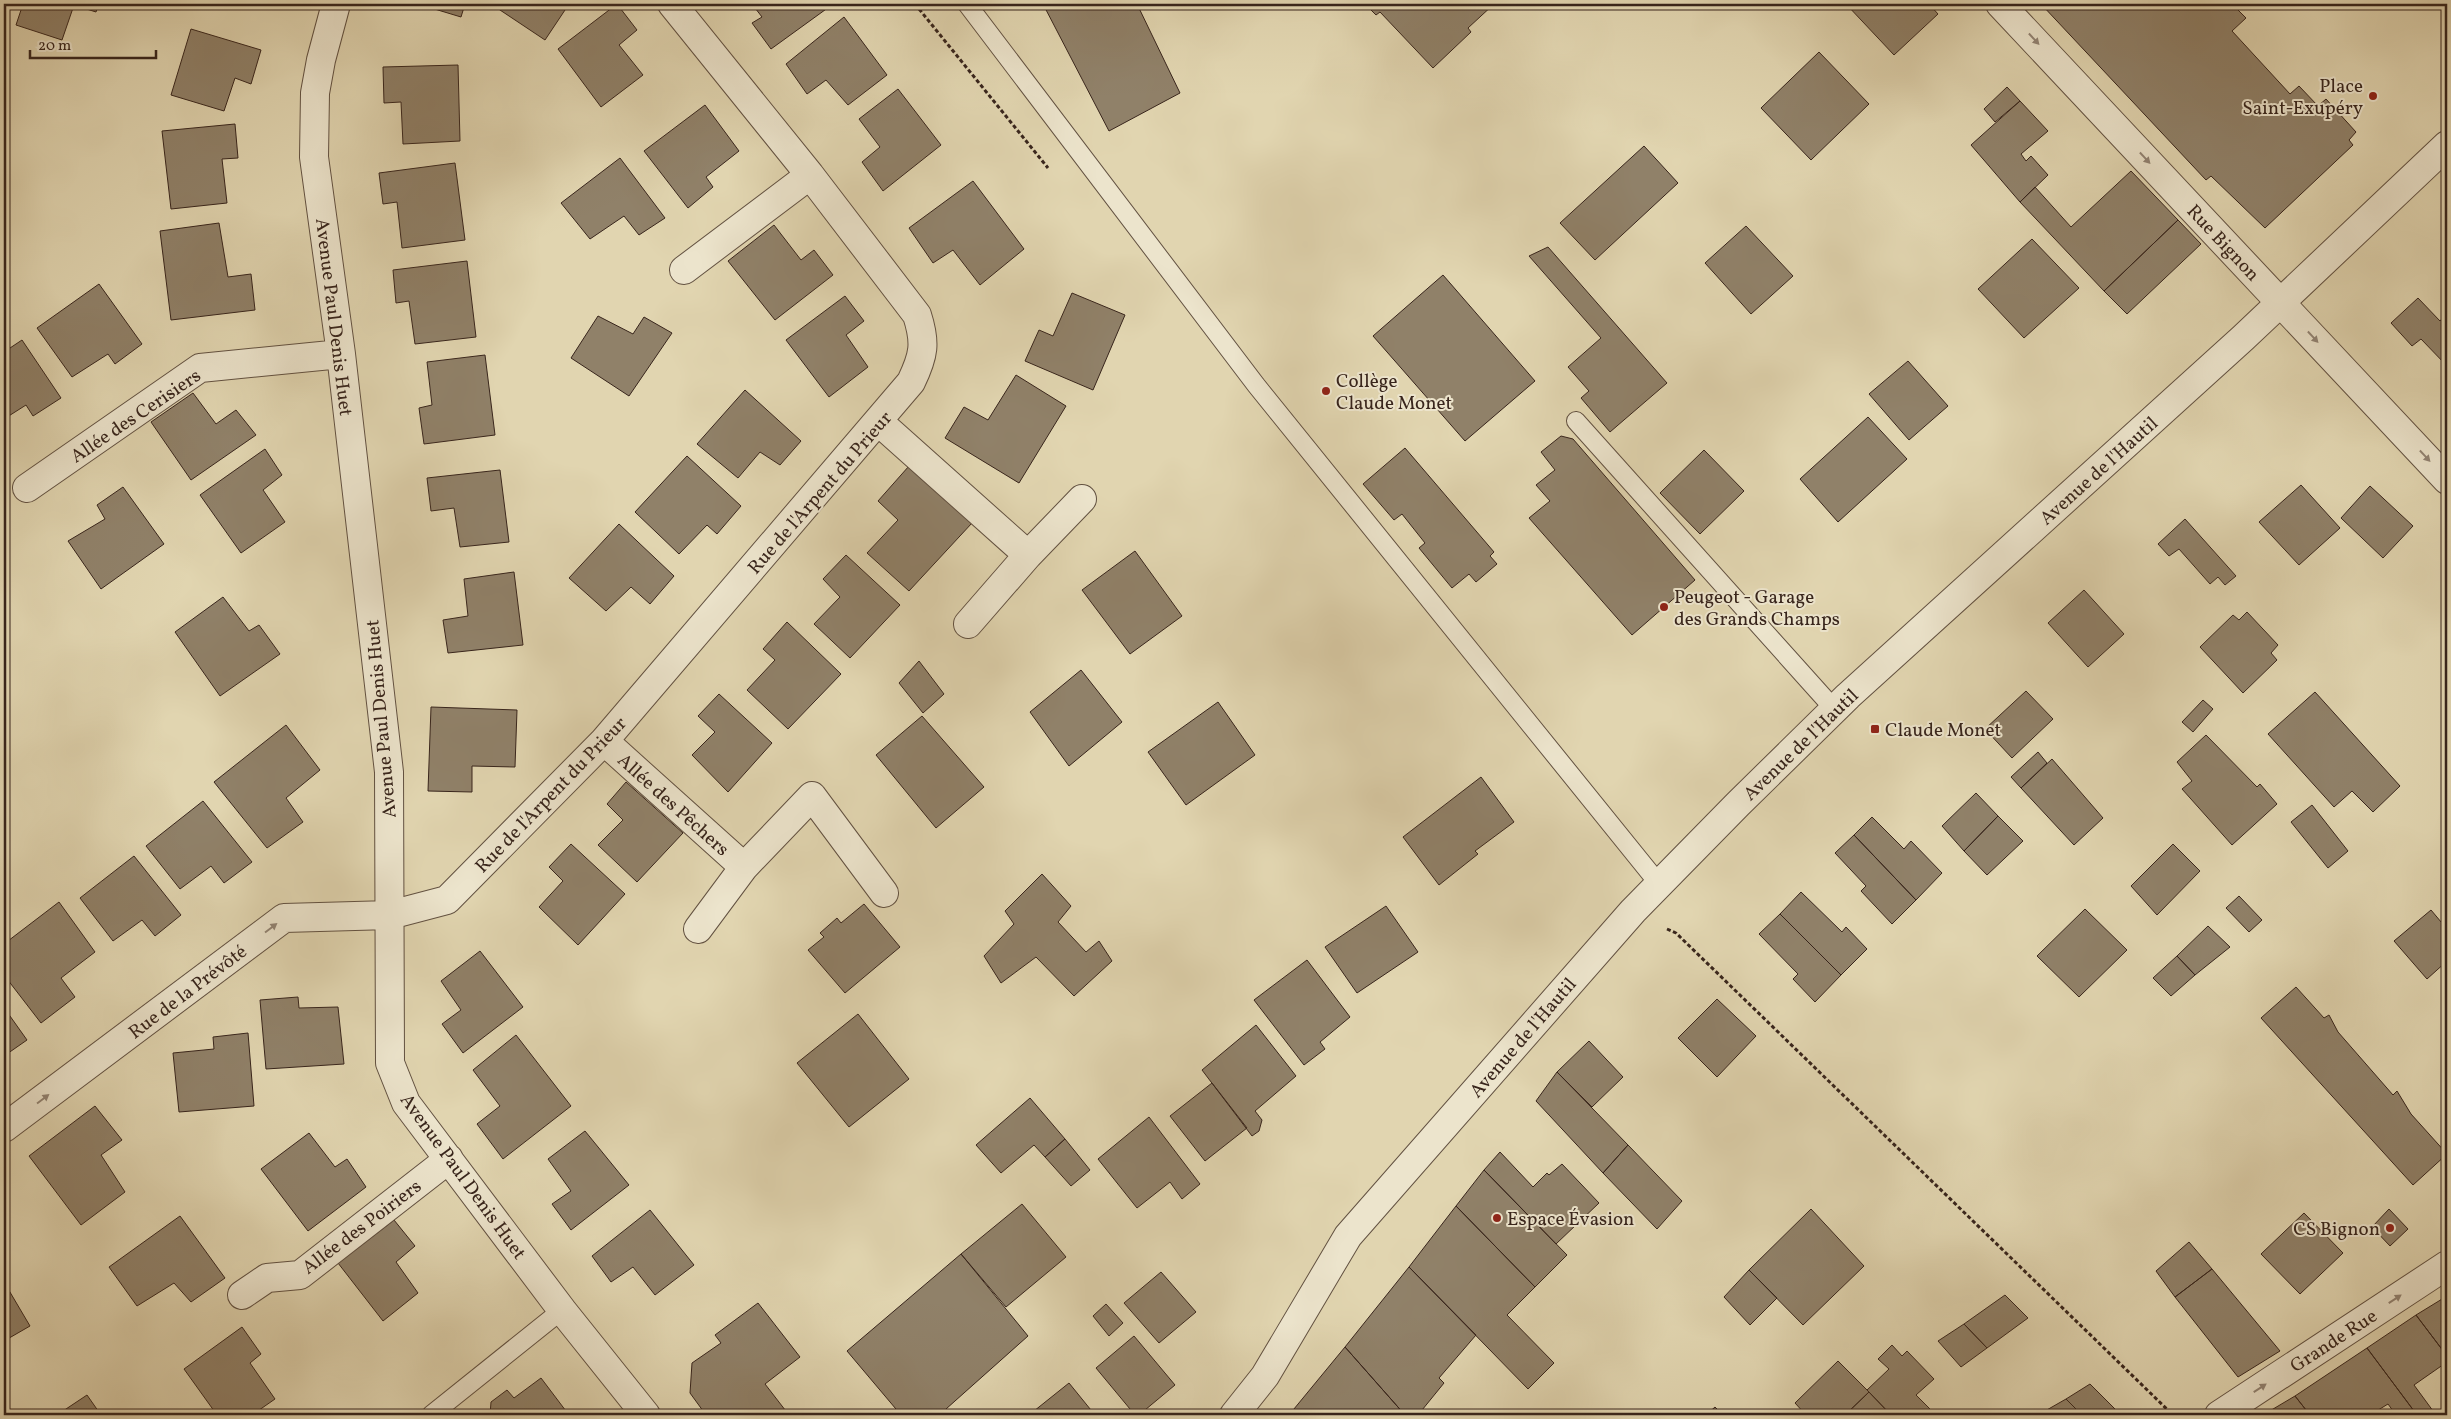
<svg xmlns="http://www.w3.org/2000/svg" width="2451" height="1419" font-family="Vollkorn,serif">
	<rect width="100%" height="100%" fill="#e1d5b0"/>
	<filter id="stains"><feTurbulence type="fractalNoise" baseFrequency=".004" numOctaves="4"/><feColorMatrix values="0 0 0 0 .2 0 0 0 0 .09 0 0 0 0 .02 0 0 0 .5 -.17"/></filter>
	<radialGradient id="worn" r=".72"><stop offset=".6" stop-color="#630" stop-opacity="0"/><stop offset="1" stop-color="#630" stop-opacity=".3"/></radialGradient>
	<path fill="#908169" stroke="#38251c" d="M 23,4 L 99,4 L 96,12 L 74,5 L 62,40 L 16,25 Z
		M 418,4 L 465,4 L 461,17 Z
		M 491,4 L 569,4 L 545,40 Z
		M 617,4 L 637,30 L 619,45 L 643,75 L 601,107 L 558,49 Z
		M 752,4 L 827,4 L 829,7 L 771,49 L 752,23 L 762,17 Z
		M 1043,4 L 1137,4 L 1180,93 L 1109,131 Z
		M 1365,4 L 1494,4 L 1468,28 L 1471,32 L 1433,68 L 1380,12 L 1376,15 Z
		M 1846,4 L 1929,4 L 1938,14 L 1894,55 Z
		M 2041,4 L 2232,4 L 2246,18 L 2232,31 L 2290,94 L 2299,86 L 2318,106 L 2326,99 L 2356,132 L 2349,140 L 2353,145 L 2265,228 L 2211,176 L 2206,180 Z
		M 844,17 L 887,75 L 848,105 L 826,80 L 807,94 L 786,64 Z
		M 191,29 L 261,50 L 251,84 L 235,78 L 224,111 L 171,95 Z
		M 1819,52 L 1869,104 L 1811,160 L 1761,108 Z
		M 458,65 L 460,141 L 403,144 L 401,102 L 384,103 L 383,67 Z
		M 2007,87 L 2020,101 L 1995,122 L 1984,109 Z
		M 898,89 L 941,145 L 883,191 L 862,162 L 880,147 L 859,119 Z
		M 2020,101 L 2048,131 L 2021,154 L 2026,161 L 2031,156 L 2048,175 L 2020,202 L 1971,145 Z
		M 705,105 L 739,151 L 706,177 L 713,187 L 688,208 L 644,151 Z
		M 235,124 L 238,158 L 222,159 L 227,203 L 171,209 L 162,131 Z
		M 1644,146 L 1678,183 L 1595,260 L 1560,223 Z
		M 620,158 L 665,218 L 639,235 L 624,216 L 590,239 L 561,203 Z
		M 455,163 L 465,240 L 402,248 L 397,202 L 383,204 L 379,173 Z
		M 2131,171 L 2178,220 L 2104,291 L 2020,202 L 2035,187 L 2071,227 Z
		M 973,181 L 1024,249 L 980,285 L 953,250 L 933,263 L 909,228 Z
		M 2178,220 L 2201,244 L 2127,314 L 2104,291 Z
		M 219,223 L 228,277 L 251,274 L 255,310 L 171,320 L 160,231 Z
		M 774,225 L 801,260 L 814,250 L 833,275 L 775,320 L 728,261 Z
		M 1746,226 L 1793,276 L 1751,314 L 1705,263 Z
		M 2032,239 L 2079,288 L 2024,338 L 1978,289 Z
		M 1548,247 L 1667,383 L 1610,432 L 1581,398 L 1589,391 L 1568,367 L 1601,338 L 1529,256 Z
		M 467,261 L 476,337 L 415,344 L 409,301 L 396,303 L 393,270 Z
		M 1443,275 L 1535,381 L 1465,441 L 1373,336 Z
		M 99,284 L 142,344 L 115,364 L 108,354 L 72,377 L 37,328 Z
		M 1072,293 L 1125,315 L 1093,390 L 1025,361 L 1039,330 L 1053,336 Z
		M 845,296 L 864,321 L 846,335 L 868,367 L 829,397 L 786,340 Z
		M 2418,298 L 2440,321 L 2447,313 L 2447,366 L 2421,339 L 2412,346 L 2391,323 Z
		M 598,316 L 633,334 L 644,317 L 672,333 L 629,396 L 571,358 Z
		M 22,340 L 61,398 L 33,416 L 26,405 L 4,419 L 4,352 Z
		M 485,355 L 495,435 L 424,444 L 419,408 L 432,405 L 427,362 Z
		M 1908,361 L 1948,406 L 1909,440 L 1869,394 Z
		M 1016,375 L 1066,406 L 1019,483 L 945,438 L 964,407 L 988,420 Z
		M 745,390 L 801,441 L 780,465 L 760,452 L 738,478 L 697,444 Z
		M 193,393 L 216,424 L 236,410 L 256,435 L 191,480 L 151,422 Z
		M 1868,417 L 1907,459 L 1838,522 L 1800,479 Z
		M 1561,436 L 1573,439 L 1695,580 L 1632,635 L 1529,518 L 1550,501 L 1536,485 L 1555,470 L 1541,452 Z
		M 1405,448 L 1494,552 L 1490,556 L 1497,564 L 1476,582 L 1469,574 L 1452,588 L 1419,548 L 1425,543 L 1402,514 L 1394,520 L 1363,484 Z
		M 265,449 L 282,475 L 263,490 L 285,522 L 241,553 L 200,495 Z
		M 1704,450 L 1744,491 L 1700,534 L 1660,493 Z
		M 687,456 L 741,506 L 717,534 L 707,525 L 679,554 L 635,512 Z
		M 909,466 L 972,523 L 909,591 L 867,553 L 898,520 L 878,501 Z
		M 500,470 L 509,542 L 460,547 L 454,508 L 431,511 L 427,478 Z
		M 2301,485 L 2340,528 L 2299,565 L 2259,522 Z
		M 2370,486 L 2413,526 L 2383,558 L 2341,518 Z
		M 123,487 L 164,544 L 101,589 L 68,541 L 105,519 L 97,505 Z
		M 2185,519 L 2236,576 L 2225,585 L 2218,577 L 2210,584 L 2179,549 L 2169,556 L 2158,544 Z
		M 619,524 L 674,576 L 650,604 L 631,587 L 606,611 L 569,578 Z
		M 1135,551 L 1182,616 L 1130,654 L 1082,590 Z
		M 846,555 L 900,605 L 850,658 L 814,624 L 840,597 L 823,579 Z
		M 514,572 L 523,645 L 448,653 L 443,620 L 468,616 L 464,579 Z
		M 2084,590 L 2124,634 L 2088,667 L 2048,623 Z
		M 223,597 L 249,631 L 259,625 L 280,654 L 220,696 L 175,632 Z
		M 2247,612 L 2278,645 L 2271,653 L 2277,660 L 2243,693 L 2200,647 L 2233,615 L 2239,620 Z
		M 787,622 L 841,674 L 788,729 L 747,690 L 775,660 L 763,649 Z
		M 919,661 L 944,694 L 923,713 L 899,683 Z
		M 1081,670 L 1122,722 L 1069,766 L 1030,712 Z
		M 2026,691 L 2053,719 L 2012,758 L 1985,729 Z
		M 2315,692 L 2400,786 L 2373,812 L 2352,791 L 2334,807 L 2268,734 Z
		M 719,694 L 772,743 L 728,792 L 692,755 L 715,732 L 698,716 Z
		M 2203,700 L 2213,709 L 2193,732 L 2182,722 Z
		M 1218,702 L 1255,755 L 1186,805 L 1148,752 Z
		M 431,707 L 517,710 L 515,767 L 472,766 L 472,792 L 428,791 Z
		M 922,716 L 984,787 L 936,828 L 876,755 Z
		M 286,725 L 320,770 L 286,798 L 303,822 L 267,848 L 214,782 Z
		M 2206,735 L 2257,787 L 2260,784 L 2277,804 L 2232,845 L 2182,789 L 2192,781 L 2177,762 Z
		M 2038,752 L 2047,763 L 2021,788 L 2011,777 Z
		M 2052,759 L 2103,818 L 2074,845 L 2021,788 Z
		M 1481,777 L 1514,822 L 1475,851 L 1478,854 L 1439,885 L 1403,837 Z
		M 626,782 L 683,833 L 637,882 L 598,845 L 623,820 L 607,804 Z
		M 1976,793 L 1998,816 L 1964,851 L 1942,826 Z
		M 203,801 L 252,862 L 224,883 L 211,866 L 180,889 L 146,846 Z
		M 2312,805 L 2348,851 L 2328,868 L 2291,822 Z
		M 1998,816 L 2023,841 L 1987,875 L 1964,851 Z
		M 1872,817 L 1904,849 L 1911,841 L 1942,873 L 1916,900 L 1854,835 Z
		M 1854,835 L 1916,900 L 1892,924 L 1861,891 L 1866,886 L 1835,853 Z
		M 571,844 L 625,894 L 578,945 L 539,907 L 563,881 L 549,867 Z
		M 2173,844 L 2200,871 L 2157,915 L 2131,886 Z
		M 134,856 L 181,915 L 155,936 L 142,920 L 113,941 L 80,898 Z
		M 1042,874 L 1071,906 L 1058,922 L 1086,952 L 1099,941 L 1112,961 L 1074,996 L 1036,957 L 1001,983 L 984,956 L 1014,924 L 1005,911 Z
		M 1801,892 L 1842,932 L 1846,927 L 1867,949 L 1841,975 L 1780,914 Z
		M 2239,896 L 2262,920 L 2249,932 L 2226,908 Z
		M 59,902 L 95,952 L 61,978 L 75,997 L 41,1023 L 4,975 L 4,944 Z
		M 864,904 L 900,947 L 845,993 L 808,950 L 824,937 L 820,933 L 837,918 L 841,923 Z
		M 1386,906 L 1418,952 L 1357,993 L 1325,947 Z
		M 2085,909 L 2127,950 L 2079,997 L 2037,956 Z
		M 2431,910 L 2447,929 L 2447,961 L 2427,979 L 2394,941 Z
		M 1780,914 L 1841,975 L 1815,1002 L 1793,979 L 1798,974 L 1759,934 Z
		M 2208,926 L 2230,947 L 2195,975 L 2177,956 Z
		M 480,951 L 523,1007 L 463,1053 L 442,1024 L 461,1010 L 441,981 Z
		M 2177,956 L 2195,975 L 2171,996 L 2153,978 Z
		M 1307,960 L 1350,1017 L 1320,1042 L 1325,1049 L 1304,1065 L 1254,1000 Z
		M 2296,987 L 2324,1018 L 2329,1015 L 2338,1032 L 2393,1095 L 2397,1091 L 2411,1114 L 2447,1154 L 2413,1185 L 2261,1018 Z
		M 298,997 L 299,1008 L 338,1007 L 344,1064 L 266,1069 L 260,1000 Z
		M 1717,999 L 1756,1036 L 1717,1077 L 1678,1038 Z
		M 5,1009 L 27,1040 L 4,1056 L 4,1010 Z
		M 858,1014 L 909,1079 L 849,1127 L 797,1063 Z
		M 1256,1025 L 1296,1076 L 1255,1111 L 1262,1120 L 1259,1131 L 1252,1136 L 1202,1070 Z
		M 248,1033 L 254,1106 L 179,1112 L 173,1053 L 214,1049 L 213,1037 Z
		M 516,1035 L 571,1106 L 503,1159 L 477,1124 L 500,1106 L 473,1070 Z
		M 1589,1041 L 1623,1077 L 1592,1107 L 1557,1072 Z
		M 1557,1072 L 1628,1145 L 1603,1173 L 1536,1101 Z
		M 1212,1083 L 1247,1128 L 1205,1161 L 1170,1116 Z
		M 1030,1098 L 1065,1139 L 1045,1157 L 1034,1145 L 1001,1173 L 976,1145 Z
		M 95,1106 L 122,1140 L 101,1155 L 125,1192 L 81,1225 L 29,1156 Z
		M 1149,1117 L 1200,1184 L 1182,1199 L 1170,1182 L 1137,1208 L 1098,1159 Z
		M 585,1131 L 629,1185 L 571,1230 L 552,1204 L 571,1191 L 548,1159 Z
		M 309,1133 L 335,1167 L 347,1159 L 366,1187 L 308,1231 L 261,1169 Z
		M 1065,1139 L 1090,1170 L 1071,1186 L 1045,1157 Z
		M 1628,1145 L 1682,1201 L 1657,1229 L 1603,1173 Z
		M 1500,1152 L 1533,1187 L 1547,1173 L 1549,1175 L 1562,1164 L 1599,1203 L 1556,1244 L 1484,1170 Z
		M 1484,1170 L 1567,1255 L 1535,1287 L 1456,1206 Z
		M 1022,1204 L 1066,1257 L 1006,1307 L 961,1254 Z
		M 1456,1206 L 1535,1287 L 1507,1315 L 1554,1363 L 1528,1389 L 1409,1267 Z
		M 1811,1209 L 1864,1266 L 1803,1325 L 1749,1270 Z
		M 2389,1209 L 2408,1229 L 2390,1246 L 2372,1227 Z
		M 650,1210 L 694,1265 L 655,1295 L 633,1267 L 611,1282 L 592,1256 Z
		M 2304,1213 L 2343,1253 L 2300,1294 L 2261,1254 Z
		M 180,1216 L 225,1278 L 191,1302 L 174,1283 L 137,1306 L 109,1267 Z
		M 394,1220 L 415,1246 L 396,1262 L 418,1293 L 383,1321 L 338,1263 Z
		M 2189,1242 L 2212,1269 L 2175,1297 L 2156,1271 Z
		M 961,1254 L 1028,1336 L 946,1409 L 952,1415 L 901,1415 L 847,1351 Z
		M 1409,1267 L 1476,1335 L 1439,1378 L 1444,1383 L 1418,1415 L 1405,1415 L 1345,1347 Z
		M 2212,1269 L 2280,1351 L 2238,1377 L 2175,1297 Z
		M 1749,1270 L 1777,1298 L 1750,1325 L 1724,1297 Z
		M 1161,1272 L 1196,1312 L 1159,1343 L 1124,1303 Z
		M 4,1282 L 30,1326 L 4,1341 Z
		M 2005,1295 L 2028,1318 L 1987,1348 L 1964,1324 Z
		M 2447,1296 L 2447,1356 L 2416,1315 Z
		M 758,1303 L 800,1357 L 765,1384 L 789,1415 L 706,1415 L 690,1393 L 692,1363 L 721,1343 L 715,1335 Z
		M 1106,1304 L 1123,1323 L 1109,1336 L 1093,1316 Z
		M 2416,1315 L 2447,1356 L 2447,1362 L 2414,1385 L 2436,1415 L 2417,1415 L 2367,1348 Z
		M 1964,1324 L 1987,1348 L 1961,1367 L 1938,1341 Z
		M 242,1327 L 261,1354 L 250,1363 L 275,1399 L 252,1415 L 217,1415 L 184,1369 Z
		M 1134,1336 L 1175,1385 L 1139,1415 L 1135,1415 L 1096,1368 Z
		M 1892,1345 L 1902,1356 L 1907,1351 L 1934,1379 L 1916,1395 L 1936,1415 L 1891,1415 L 1867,1390 L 1889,1369 L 1878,1359 Z
		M 1345,1347 L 1405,1415 L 1289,1415 Z
		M 2367,1348 L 2417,1415 L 2396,1415 L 2388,1404 L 2370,1415 L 2310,1415 L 2295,1396 Z
		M 1838,1361 L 1869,1392 L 1845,1415 L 1806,1415 L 1795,1403 Z
		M 541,1378 L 569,1415 L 490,1415 L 491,1402 L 507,1390 L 514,1398 Z
		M 1069,1383 L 1095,1415 L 1029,1415 Z
		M 2090,1384 L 2121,1415 L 2082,1415 L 2066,1399 Z
		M 1869,1392 L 1891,1415 L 1845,1415 Z
		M 87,1395 L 101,1415 L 57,1415 Z
		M 2295,1396 L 2310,1415 L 2263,1415 Z
		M 2066,1399 L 2082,1415 L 2049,1415 L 2045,1411 Z
		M 1715,1407 L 1723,1415 L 1706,1415 Z"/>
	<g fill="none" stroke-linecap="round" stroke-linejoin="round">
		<defs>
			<path id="service" d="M 967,4 L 1256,385 L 1659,884
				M 1576,421 L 1835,710
				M 431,1415 L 562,1310"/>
			<path id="minor" d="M 336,4 L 321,60 L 315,93 L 314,157 L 341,354 L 389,772 L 390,1063 L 406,1103 L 562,1310 L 646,1415
				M 2000,4 L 2447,480
				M 684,270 L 810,175
				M 879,422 L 1028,555
				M 27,488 L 200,368 L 341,354
				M 968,624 L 1028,555 L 1082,499
				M 604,741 L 744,867
				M 698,929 L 744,867 L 812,796 L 884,893
				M 4,1128 L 284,918 L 390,915 L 447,900 L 604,741 L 911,382 C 924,355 926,343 917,315 L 810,175 L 672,4
				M 242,1295 L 267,1278 L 300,1275 L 449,1159"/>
			<path id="tertiary" d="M 1234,1415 L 1265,1376 L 1348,1236 L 1633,911 L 1738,804 L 1848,696 L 2243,338 L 2447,145
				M 2219,1415 L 2447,1265"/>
		</defs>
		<use href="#service" stroke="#625141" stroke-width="20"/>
		<use href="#minor" stroke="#625141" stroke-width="30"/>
		<use href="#tertiary" stroke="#625141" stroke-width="30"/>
		<path stroke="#38251c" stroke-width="3" stroke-dasharray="4 2.5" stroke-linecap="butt" d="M 915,4 L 1048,168
			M 1667,929 L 1676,933 L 2173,1415"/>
		<use href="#service" stroke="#ece4cc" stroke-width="18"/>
		<use href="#minor" stroke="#ece4cc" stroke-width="28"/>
		<use href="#tertiary" stroke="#ece4cc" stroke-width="28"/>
	</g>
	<defs><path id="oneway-solid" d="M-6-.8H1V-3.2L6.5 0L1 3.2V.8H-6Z" transform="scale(1.25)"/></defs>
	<g fill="#928474">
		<use href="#oneway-solid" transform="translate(2034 39) rotate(47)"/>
		<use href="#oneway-solid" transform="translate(2145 158) rotate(47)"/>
		<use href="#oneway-solid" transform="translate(2313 337) rotate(47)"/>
		<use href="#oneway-solid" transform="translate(2425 456) rotate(47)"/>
		<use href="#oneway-solid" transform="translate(271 928) rotate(-37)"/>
		<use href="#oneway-solid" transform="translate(43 1099) rotate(-37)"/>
		<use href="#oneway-solid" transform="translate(2395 1299) rotate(-33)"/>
		<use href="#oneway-solid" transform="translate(2260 1388) rotate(-33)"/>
	</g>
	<g fill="#8f2418" stroke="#ece4cc" stroke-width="2">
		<circle cx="2373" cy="96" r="5"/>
		<circle cx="1326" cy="391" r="5"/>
		<circle cx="1664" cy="607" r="5"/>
		<rect x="1870" y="724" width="10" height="10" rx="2.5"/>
		<circle cx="1497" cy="1218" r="5"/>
		<circle cx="2390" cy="1228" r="5"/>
	</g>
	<g text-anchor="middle" stroke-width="4" stroke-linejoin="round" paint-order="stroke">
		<g font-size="19" fill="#38251c" stroke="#ece4cc" text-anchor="start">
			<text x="2363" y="92" text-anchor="end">Place<tspan x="2363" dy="22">Saint-Exupéry</tspan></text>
			<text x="1336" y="387">Collège<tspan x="1336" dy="22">Claude Monet</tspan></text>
			<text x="1674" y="603">Peugeot - Garage<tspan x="1674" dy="22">des Grands Champs</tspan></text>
			<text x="1885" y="736">Claude Monet</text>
			<text x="1507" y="1225">Espace Évasion</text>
			<text x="2380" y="1235" text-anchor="end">CS Bignon</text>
		</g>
		<g font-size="19" fill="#38251c" stroke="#ece4cc">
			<text transform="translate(2224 242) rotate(47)" y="7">Rue Bignon</text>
			<text transform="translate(335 317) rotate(83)" y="7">Avenue Paul Denis Huet</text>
			<text transform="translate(135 415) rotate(-34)" y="7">Allée des Cerisiers</text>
			<text transform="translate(2098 470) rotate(-42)" y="7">Avenue de l'Hautil</text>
			<text transform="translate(819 492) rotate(-49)" y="7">Rue de l'Arpent du Prieur</text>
			<text transform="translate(380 719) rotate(-95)" y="7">Avenue Paul Denis Huet</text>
			<text transform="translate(1800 744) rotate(-44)" y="7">Avenue de l'Hautil</text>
			<text transform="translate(550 794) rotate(-46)" y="7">Rue de l'Arpent du Prieur</text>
			<text transform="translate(674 804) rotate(42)" y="7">Allée des Pêchers</text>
			<text transform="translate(187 991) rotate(-37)" y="7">Rue de la Prévôté</text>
			<text transform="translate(1522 1037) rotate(-49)" y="7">Avenue de l'Hautil</text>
			<text transform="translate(464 1176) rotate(54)" y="7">Avenue Paul Denis Huet</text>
			<text transform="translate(361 1226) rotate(-37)" y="7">Allée des Poiriers</text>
			<text transform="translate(2333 1340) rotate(-33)" y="7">Grande Rue</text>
		</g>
	</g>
	<rect width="2451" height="1419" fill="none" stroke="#e1d5b0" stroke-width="20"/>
	<rect x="5" y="5" width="2441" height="1409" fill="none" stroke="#38251c" stroke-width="2.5"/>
	<rect x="10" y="10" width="2431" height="1399" fill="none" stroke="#38251c"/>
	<path d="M30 50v8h126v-8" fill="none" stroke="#38251c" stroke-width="2.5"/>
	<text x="38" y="50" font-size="15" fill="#38251c" stroke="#ece4cc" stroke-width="4" paint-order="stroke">20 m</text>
	<rect width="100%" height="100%" filter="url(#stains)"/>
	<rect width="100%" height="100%" fill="url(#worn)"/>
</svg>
